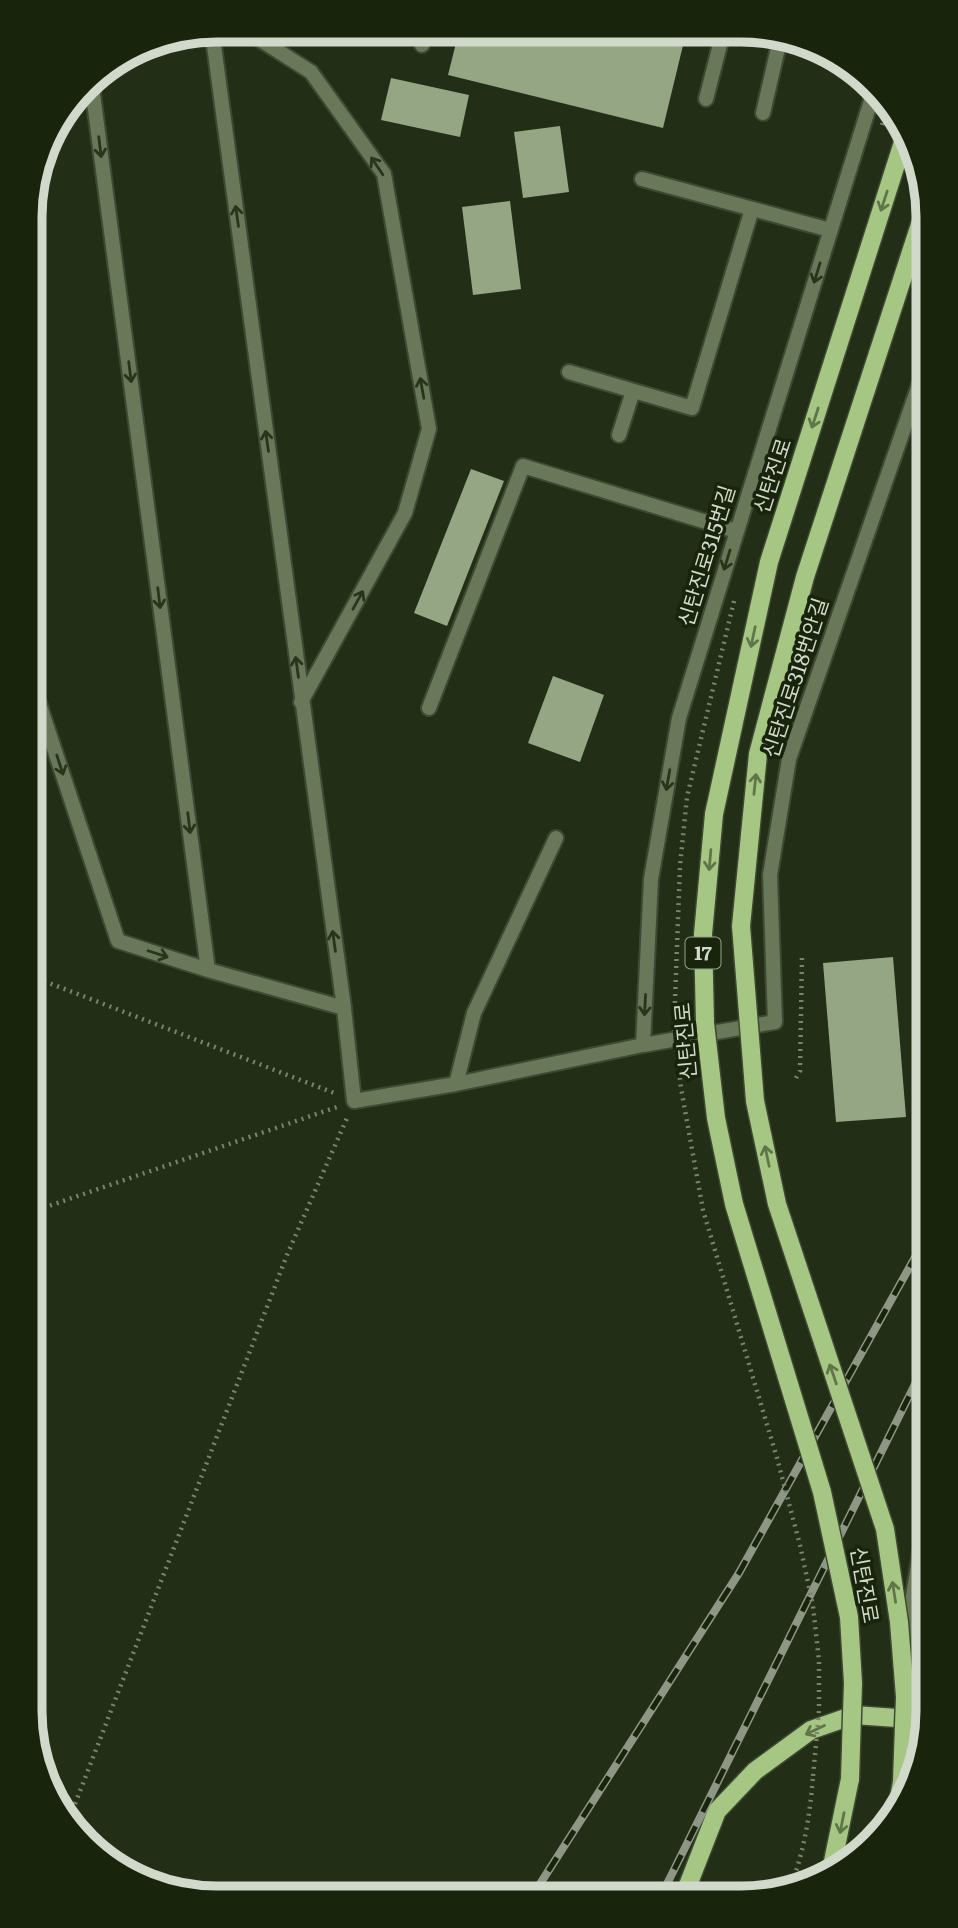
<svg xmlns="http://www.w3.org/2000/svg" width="958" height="1928" font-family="Literata,'Noto Sans KR',serif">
	<rect width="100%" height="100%" fill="#222e16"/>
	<path fill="#94a683" d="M 459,31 L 686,33 L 663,128 L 448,75 Z
		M 391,78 L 469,95 L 460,137 L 381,120 Z
		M 560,126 L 569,192 L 523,198 L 514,132 Z
		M 510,201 L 521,289 L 473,295 L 462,207 Z
		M 471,469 L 504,481 L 447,626 L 414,613 Z
		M 553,676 L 604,695 L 580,762 L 528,743 Z
		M 893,957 L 906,1117 L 836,1122 L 823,963 Z"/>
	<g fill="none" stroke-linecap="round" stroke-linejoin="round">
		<defs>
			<path id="service" d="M 245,30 L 311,72 L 384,174 L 429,429 L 405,513 L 301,702
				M 212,31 L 344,1008 L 354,1101 L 456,1084 L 643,1045 L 651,879 L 679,718 L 874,91
				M 422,45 L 426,31
				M 91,79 L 208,970
				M 706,99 L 723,33
				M 763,113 L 781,35
				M 642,179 L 830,230
				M 569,372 L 692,408 L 752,209
				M 619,435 L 633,391
				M 31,652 L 36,694 L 118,941 L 208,970 L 344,1008
				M 429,708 L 523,466 L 736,531
				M 456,1084 L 474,1013 L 556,838
				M 910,1658 L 909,1621 L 928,1504"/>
			<path id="minor" d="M 643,1045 L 775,1022 L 770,875 L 789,759 L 928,359"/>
			<path id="primary" d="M 898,1803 L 902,1782
				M 832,1866 L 850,1779
				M 683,1898 L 717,1811 L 755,1771 L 811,1730 L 854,1715 L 911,1719 L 926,1729"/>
		</defs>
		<use href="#service" stroke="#3e4933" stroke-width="18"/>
		<use href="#minor" stroke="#3e4933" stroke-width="18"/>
		<use href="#primary" stroke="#3e4933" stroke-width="21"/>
		<path stroke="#798370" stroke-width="4.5" stroke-dasharray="2 5" stroke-linecap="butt" d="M 31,976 L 334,1093
			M 796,1078 L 800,1071 L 802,957
			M 30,1208 L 37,1210 L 337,1107
			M 70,1817 L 287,1255 L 347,1118
			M 789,1890 C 804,1854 810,1815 813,1776"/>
		<use href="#service" stroke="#687858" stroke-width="14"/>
		<use href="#minor" stroke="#687858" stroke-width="14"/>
		<use href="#primary" stroke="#a6c784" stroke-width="18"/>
		<defs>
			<path id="rail" d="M 531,1898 L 739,1573 L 928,1234
				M 660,1898 L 928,1358"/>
		</defs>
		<use href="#rail" stroke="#8e9785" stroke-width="8"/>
		<use href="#rail" stroke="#19240c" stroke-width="5" stroke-dasharray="16" stroke-linecap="butt"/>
		<defs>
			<path id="primary-bridge" d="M 850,1779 L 853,1683 L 849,1617 L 822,1492 L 734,1204 L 716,1118 L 705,1023 L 703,934 L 714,814 L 769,562 L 905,136
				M 902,1782 L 905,1697 L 899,1622 L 885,1529 L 777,1204 L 755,1101 L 741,926 L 758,754 L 805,577 L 926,206"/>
		</defs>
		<use href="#primary-bridge" stroke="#3e4933" stroke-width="21" stroke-linecap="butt"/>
		<path stroke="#798370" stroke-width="4.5" stroke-dasharray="2 5" stroke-linecap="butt" d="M 882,125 L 887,110
			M 734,601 L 687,797 L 680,866 L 674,1027 L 681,1088 L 703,1210 L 777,1458 L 800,1545 L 813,1606 L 819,1661 L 819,1711 L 813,1776"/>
		<use href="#primary-bridge" stroke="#a6c784" stroke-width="18"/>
	</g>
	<defs><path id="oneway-shaft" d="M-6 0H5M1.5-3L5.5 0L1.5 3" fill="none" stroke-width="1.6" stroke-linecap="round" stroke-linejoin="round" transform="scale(1.75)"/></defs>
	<g stroke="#29351b">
		<use href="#oneway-shaft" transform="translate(100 147) rotate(83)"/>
		<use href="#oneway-shaft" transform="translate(377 166) rotate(-124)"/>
		<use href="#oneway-shaft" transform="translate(237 216) rotate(-98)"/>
		<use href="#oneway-shaft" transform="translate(817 273) rotate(107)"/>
		<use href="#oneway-shaft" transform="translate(130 372) rotate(83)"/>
		<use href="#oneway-shaft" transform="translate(422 388) rotate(-100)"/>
		<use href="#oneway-shaft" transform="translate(267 441) rotate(-98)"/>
		<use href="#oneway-shaft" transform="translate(727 560) rotate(107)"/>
		<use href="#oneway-shaft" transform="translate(159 598) rotate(83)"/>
		<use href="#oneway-shaft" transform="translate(358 600) rotate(-61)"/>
		<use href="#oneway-shaft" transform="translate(297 667) rotate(-98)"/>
		<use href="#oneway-shaft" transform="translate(60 765) rotate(72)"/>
		<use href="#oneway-shaft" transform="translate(668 780) rotate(100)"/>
		<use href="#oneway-shaft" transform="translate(189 823) rotate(83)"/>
		<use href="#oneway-shaft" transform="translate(334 941) rotate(-98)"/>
		<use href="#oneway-shaft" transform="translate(158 954) rotate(18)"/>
		<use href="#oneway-shaft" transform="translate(645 1005) rotate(93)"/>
	</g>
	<g stroke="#607648">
		<use href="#oneway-shaft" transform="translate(884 201) rotate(108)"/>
		<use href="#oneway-shaft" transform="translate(815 418) rotate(108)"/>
		<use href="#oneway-shaft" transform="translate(753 637) rotate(102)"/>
		<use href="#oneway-shaft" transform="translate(755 784) rotate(-84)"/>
		<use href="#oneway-shaft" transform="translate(710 860) rotate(95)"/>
		<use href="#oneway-shaft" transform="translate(767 1156) rotate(-102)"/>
		<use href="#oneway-shaft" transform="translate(833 1374) rotate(-109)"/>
		<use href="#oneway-shaft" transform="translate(894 1592) rotate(-99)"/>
		<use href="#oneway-shaft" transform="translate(815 1730) rotate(154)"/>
		<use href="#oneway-shaft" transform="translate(842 1823) rotate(101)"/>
	</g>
	<g text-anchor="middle" stroke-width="7" stroke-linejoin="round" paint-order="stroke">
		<rect fill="#19240c" stroke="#9aa391" stroke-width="2" x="685.5" y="937.5" width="35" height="31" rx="5"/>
		<g font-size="19" font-weight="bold" fill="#d1d9ca">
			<text x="703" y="960">17</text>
		</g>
		<g font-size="21" fill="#d1d9ca" stroke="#19240c">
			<text transform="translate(773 476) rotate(-72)" y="7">신탄진로</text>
			<text transform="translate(707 556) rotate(-73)" y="7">신탄진로315번길</text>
			<text transform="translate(796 678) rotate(-72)" y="7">신탄진로318번안길</text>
			<text transform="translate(686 1041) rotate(-95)" y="7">신탄진로</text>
			<text transform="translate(864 1585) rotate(80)" y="7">신탄진로</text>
		</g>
	</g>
	<path d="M0 0H958V1928H0ZM217 42H741A175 175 0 0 1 916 217V1711A175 175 0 0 1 741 1886H217A175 175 0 0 1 42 1711V217A175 175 0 0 1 217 42Z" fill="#19240c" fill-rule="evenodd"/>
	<path fill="none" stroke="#d1d9ca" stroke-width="9" d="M217 42H741A175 175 0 0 1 916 217V1711A175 175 0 0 1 741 1886H217A175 175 0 0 1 42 1711V217A175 175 0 0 1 217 42Z"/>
</svg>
